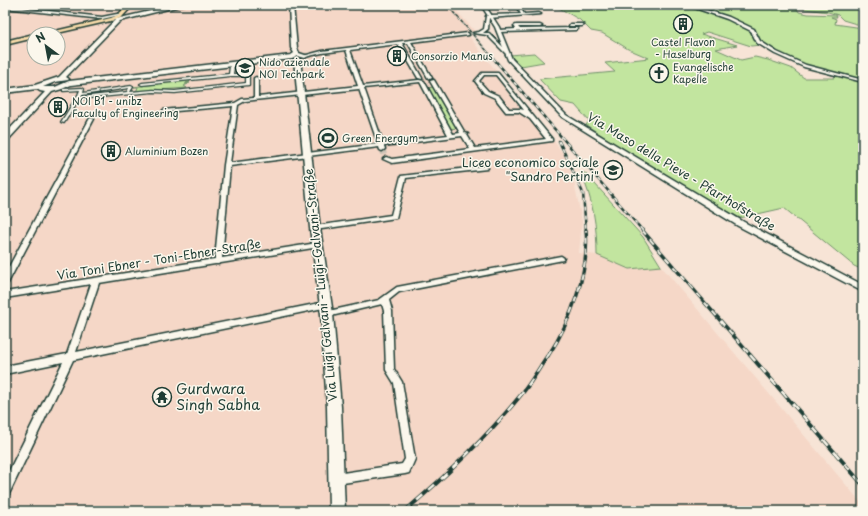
<svg xmlns="http://www.w3.org/2000/svg" width="868" height="516" font-family="'Playpen Sans',sans-serif">
	<rect width="100%" height="100%" fill="#f7e4d6"/>
	<filter id="ink" filterUnits="userSpaceOnUse"><feTurbulence type="fractalNoise" baseFrequency=".025" numOctaves="2"/><feDisplacementMap in="SourceGraphic" scale="8" xChannelSelector="R" yChannelSelector="G"/><feConvolveMatrix kernelMatrix="1 2 1 2 8 2 1 2 1" color-interpolation-filters="sRGB"/></filter>
	<g filter="url(#ink)">
		<path fill="#f5d7c7" fill-rule="evenodd" d="M 6,5 L 451,5 L 474,30 L 476,34 L 469,36 L 488,61 L 531,111 L 565,156 L 575,186 L 582,222 L 579,253 L 597,255 L 629,269 L 661,266 L 863,505 L 863,511 L 5,511 ZM 34,34 L 58,34 L 58,58 L 34,58 Z"/>
		<path fill="#c2e59f" stroke="#70916a" fill-rule="evenodd" d="M 554,5 L 794,5 L 799,12 L 808,14 L 836,15 L 837,17 L 831,17 L 836,19 L 835,24 L 863,28 L 863,270 L 854,266 L 784,208 L 740,218 L 654,170 L 586,125 L 589,121 L 575,105 L 561,102 L 539,79 L 615,72 L 605,63 L 649,58 L 628,49 L 602,33 L 591,31 L 580,20 ZM 707,32 L 751,46 L 761,45 L 802,66 L 835,76 L 834,78 L 804,78 L 791,68 L 768,60 L 755,57 L 741,60 L 716,49 L 737,45 L 701,34 Z
			M 800,5 L 863,5 L 863,26 L 843,20 L 838,15 L 828,12 L 805,9 Z
			M 534,53 L 544,62 L 521,66 L 510,55 Z
			M 188,80 L 190,82 L 186,83 L 190,83 L 185,84 L 188,84 L 184,86 L 187,88 L 131,92 L 137,90 L 138,87 L 133,87 Z
			M 434,87 L 458,128 L 449,129 L 426,88 Z
			M 581,173 L 585,173 L 643,237 L 661,266 L 629,269 L 597,255 C 597,226 593,200 581,173 Z"/>
		<g fill="none" stroke-linecap="round" stroke-linejoin="round">
			<path stroke="#ccc3b6" stroke-width="3.5" stroke-dasharray="3.5 1.5" stroke-linecap="butt" d="M 468,34 L 475,33"/>
			<path stroke="#ccc3b6" stroke-width="6" stroke-dasharray="6 3" stroke-linecap="butt" d="M 382,149 L 386,159"/>
			<defs>
				<path id="pedestrian" d="M 232,65 L 234,66 L 233,74 L 246,74 L 249,75 L 249,85 L 175,93 L 153,92 L 79,99 L 64,123 L 61,122 L 78,95 L 80,90 L 64,91 L 63,91 L 63,89 L 82,88 L 84,89 L 83,93 L 131,86 L 133,87 L 130,92 L 153,90 L 175,91 L 246,83 L 246,76 L 231,76 L 142,85 L 140,84 L 142,83 L 229,74 L 230,66 ZM 129,88 L 127,92 L 81,97 L 82,95 Z"/>
				<path id="minor" d="M 515,5 L 519,5 L 524,14 L 539,13 L 541,14 L 489,18 L 488,29 L 483,33 L 489,33 L 507,51 L 507,53 L 505,53 L 487,35 L 473,33 L 479,32 L 484,29 L 486,16 L 491,15 L 521,14 Z
					M 686,5 L 691,5 L 729,17 L 754,29 L 760,41 L 777,52 L 806,65 L 863,80 L 863,82 L 804,67 L 775,54 L 757,43 L 751,31 L 727,19 Z
					M 570,24 L 582,24 L 584,25 L 582,26 L 569,26 Z
					M 516,25 L 540,25 L 542,26 L 540,27 L 518,27 L 520,29 L 576,28 L 578,29 L 576,30 L 499,32 L 497,31 L 499,30 L 516,29 L 514,26 Z
					M 468,33 L 469,35 L 411,42 L 432,78 L 430,79 L 428,78 L 408,43 L 402,43 L 422,78 L 422,79 L 418,78 L 398,44 L 350,50 L 363,86 L 419,80 L 424,81 L 453,134 L 460,133 L 430,81 L 434,80 L 465,133 L 468,134 L 467,135 L 475,148 L 546,139 L 530,119 L 519,112 L 506,112 L 495,98 L 484,93 L 475,81 L 482,73 L 498,73 L 552,139 L 552,141 L 392,163 L 383,159 L 386,157 L 392,159 L 470,149 L 462,136 L 384,146 L 385,149 L 382,151 L 380,150 L 379,147 L 230,166 L 222,258 L 317,243 L 320,245 L 319,247 L 221,263 L 218,264 L 215,264 L 99,283 L 76,352 L 325,302 L 328,303 L 329,305 L 328,307 L 73,360 L 9,494 L 5,495 L 5,479 L 63,362 L 5,374 L 5,366 L 67,354 L 91,284 L 5,298 L 5,292 L 215,259 L 224,165 L 233,106 L 165,112 L 163,111 L 163,110 L 235,103 L 242,99 L 254,98 L 254,78 L 256,77 L 258,78 L 258,97 L 358,86 L 346,50 L 322,53 L 305,57 L 303,56 L 322,51 ZM 484,75 L 496,75 L 524,110 L 520,109 L 509,109 L 499,96 L 488,91 L 479,81 ZM 420,82 L 448,135 L 383,143 L 364,88 ZM 359,89 L 378,144 L 230,163 L 238,105 L 245,101 Z
					M 90,118 L 94,119 L 9,281 L 8,283 L 5,284 L 5,274 Z
					M 485,166 L 488,168 L 487,169 L 406,178 L 396,218 L 315,230 L 312,228 L 315,226 L 391,215 L 401,176 Z
					M 561,256 L 564,258 L 563,260 L 399,292 L 389,300 L 392,311 L 394,369 L 402,382 L 415,459 L 409,473 L 405,474 L 336,484 L 332,483 L 331,479 L 332,475 L 336,474 L 402,464 L 405,459 L 394,383 L 386,370 L 384,311 L 382,304 L 327,317 L 324,316 L 323,314 L 324,312 L 379,300 L 397,287 Z"/>
				<path id="tertiary" d="M 481,5 L 485,5 L 499,27 L 512,59 L 566,115 L 744,222 L 863,285 L 863,292 L 738,226 L 562,117 L 508,60 L 495,27 Z"/>
				<path id="secondary" d="M 176,5 L 184,5 L 120,21 L 66,77 L 69,79 L 68,80 L 55,82 L 43,87 L 55,87 L 69,81 L 291,55 L 294,53 L 291,48 L 289,5 L 293,5 L 297,48 L 299,53 L 308,56 L 305,58 L 298,56 L 292,59 L 71,85 L 62,89 L 52,92 L 8,140 L 5,140 L 5,134 L 45,92 L 40,91 L 37,89 L 5,93 L 5,89 L 35,85 L 59,77 L 116,19 Z
					M 5,6 L 102,17 L 122,13 L 124,14 L 102,19 L 5,8 Z
					M 297,57 L 300,59 L 320,228 L 333,314 L 341,407 L 345,511 L 329,511 L 327,407 L 321,314 L 310,228 L 294,59 Z"/>
				<path id="primary" d="M 127,5 L 133,5 L 122,17 L 115,20 L 53,34 L 42,34 L 111,18 L 118,15 Z
					M 34,34 L 34,38 L 5,45 L 5,41 Z"/>
			</defs>
			<use href="#pedestrian" stroke="#1f3d34" stroke-width="2.5"/>
			<use href="#minor" stroke="#1f3d34" stroke-width="3"/>
			<use href="#tertiary" stroke="#1f3d34" stroke-width="3"/>
			<use href="#secondary" stroke="#1f3d34" stroke-width="3"/>
			<use href="#primary" stroke="#1f3d34" stroke-width="3"/>
			<use href="#pedestrian" fill="#fbf7ec" fill-rule="evenodd"/>
			<use href="#minor" fill="#fbf7ec" fill-rule="evenodd"/>
			<use href="#tertiary" fill="#fbf7ec" fill-rule="evenodd"/>
			<use href="#secondary" fill="#fbf7ec" fill-rule="evenodd"/>
			<use href="#primary" fill="#faddab" fill-rule="evenodd"/>
			<defs>
				<path id="rail-far3" d="M 447,5 L 494,59"/>
				<path id="rail-far2" d="M 493,58 L 643,231
					M 559,141 L 583,193 L 586,231"/>
				<path id="rail-far1" d="M 642,230 L 751,356
					M 548,356 C 570,323 590,270 586,230"/>
				<path id="rail" d="M 750,355 L 863,485
					M 405,511 C 447,475 486,438 520,396 C 531,383 539,368 548,355"/>
			</defs>
			<use href="#rail-far3" stroke="#1f3d34" stroke-width="1.5"/>
			<use href="#rail-far2" stroke="#1f3d34" stroke-width="2.5"/>
			<use href="#rail-far1" stroke="#1f3d34" stroke-width="3.5"/>
			<use href="#rail" stroke="#1f3d34" stroke-width="4"/>
			<use href="#rail-far3" stroke="#fbf7ec" stroke-width="1" stroke-dasharray="3" stroke-linecap="butt"/>
			<use href="#rail-far2" stroke="#fbf7ec" stroke-width="1.5" stroke-dasharray="4" stroke-linecap="butt"/>
			<use href="#rail-far1" stroke="#fbf7ec" stroke-width="2" stroke-dasharray="6" stroke-linecap="butt"/>
			<use href="#rail" stroke="#fbf7ec" stroke-width="2.5" stroke-dasharray="8" stroke-linecap="butt"/>
		</g>
	</g>
	<defs>
		<symbol id="building-ring" viewBox="-11 -11 22 22"><circle r="9.5" fill="#fbf7ec" stroke="#1f3d34" stroke-width="1.5"/><path d="M-4-6H4V6H1V3H-1V6H-4ZM-2.5-4.3h1.7v1.8h-1.7ZM.8-4.3h1.7v1.8H.8ZM-2.5-1h1.7V.8h-1.7ZM.8-1h1.7V.8H.8Z" fill="#1f3d34"/></symbol>
		<symbol id="school-ring" viewBox="-11 -11 22 22"><circle r="9.5" fill="#fbf7ec" stroke="#1f3d34" stroke-width="1.5"/><path d="M0-5L7-2L0 1L-7-2ZM-4 1L0 2.5L4 1V4Q0 6-4 4Z" fill="#1f3d34"/></symbol>
		<symbol id="church-ring" viewBox="-11 -11 22 22"><circle r="9.5" fill="#fbf7ec" stroke="#1f3d34" stroke-width="1.5"/><path d="M-1.2-6h2.4v3.5h3.3v2.4h-3.3V6h-2.4V-.1h-3.3v-2.4h3.3Z" fill="#1f3d34"/></symbol>
		<symbol id="stadium-ring" viewBox="-11 -11 22 22"><circle r="9.5" fill="#fbf7ec" stroke="#1f3d34" stroke-width="1.5"/><path d="M0-5a6.5 5 0 1 0 0 10a6.5 5 0 1 0 0-10ZM-3.5-1.8h7v3.6h-7Z" fill="#1f3d34"/></symbol>
		<symbol id="temple-ring" viewBox="-11 -11 22 22"><circle r="9.5" fill="#fbf7ec" stroke="#1f3d34" stroke-width="1.5"/><path d="M0-6L5-2H3V0L6.5 2.5H4V6H1.5V3h-3V6H-4V2.5H-6.5L-3 0V-2H-5Z" fill="#1f3d34"/></symbol>
	</defs>
	<g fill-rule="evenodd">
		<use href="#building-ring" x="672" y="13" width="22" height="22"/>
		<use href="#building-ring" x="386" y="45" width="22" height="22"/>
		<use href="#school-ring" x="234" y="57" width="22" height="22"/>
		<use href="#church-ring" x="648" y="62" width="22" height="22"/>
		<use href="#building-ring" x="47" y="96" width="22" height="22"/>
		<use href="#stadium-ring" x="317" y="127" width="22" height="22"/>
		<use href="#building-ring" x="100" y="140" width="22" height="22"/>
		<use href="#school-ring" x="602" y="159" width="22" height="22"/>
		<use href="#temple-ring" x="151" y="386" width="22" height="22"/>
	</g>
	<g text-anchor="middle" stroke-width="3" stroke-linejoin="round" paint-order="stroke">
		<g font-size="10" fill="#1f3d34" stroke="#fbf7ec" text-anchor="start">
			<text x="683" y="46" text-anchor="middle">Castel Flavon<tspan x="683" dy="12">- Haselburg</tspan></text>
			<text x="411" y="60">Consorzio Manus</text>
			<text x="259" y="66">Nido aziendale<tspan x="259" dy="12">NOI Techpark</tspan></text>
			<text x="673" y="71">Evangelische<tspan x="673" dy="12">Kapelle</tspan></text>
			<text x="72" y="105">NOI B1 - unibz<tspan x="72" dy="12">Faculty of Engineering</tspan></text>
			<text x="342" y="142">Green Energym</text>
			<text x="125" y="155">Aluminium Bozen</text>
		</g>
		<g font-size="12" fill="#1f3d34" stroke="#fbf7ec" text-anchor="end">
			<text x="599" y="167">Liceo economico sociale<tspan x="599" dy="14">"Sandro Pertini"</tspan></text>
		</g>
		<g font-size="12" fill="#1f3d34" stroke="#fbf7ec">
			<text transform="translate(681 172) rotate(31)" y="4">Via Maso della Pieve - Pfarrhofstraße</text>
			<text transform="translate(159 260) rotate(-9)" y="4">Via Toni Ebner - Toni-Ebner-Straße</text>
			<text transform="translate(321 285) rotate(-96)" y="4">Via Luigi Galvani - Luigi-Galvani-Straße</text>
		</g>
		<g font-size="14" fill="#1f3d34" stroke="#fbf7ec" text-anchor="start">
			<text x="176" y="394">Gurdwara<tspan x="176" dy="16">Singh Sabha</tspan></text>
		</g>
	</g>
	<rect width="868" height="516" fill="none" stroke="#fbf7ec" stroke-width="20"/>
	<rect x="10" y="10" width="848" height="496" fill="none" stroke="#1f3d34" stroke-width="1.5" filter="url(#ink)"/>
	<g transform="translate(46 46) rotate(328)"><circle r="19" fill="#fbf7ec" stroke="#a3ada2"/>
	<path d="M0-3L7 15L0 10L-7 15Z" fill="#1f3d34"/>
	<text y="-6" font-size="11" font-weight="bold" text-anchor="middle" fill="#1f3d34">N</text>
	</g>
</svg>
